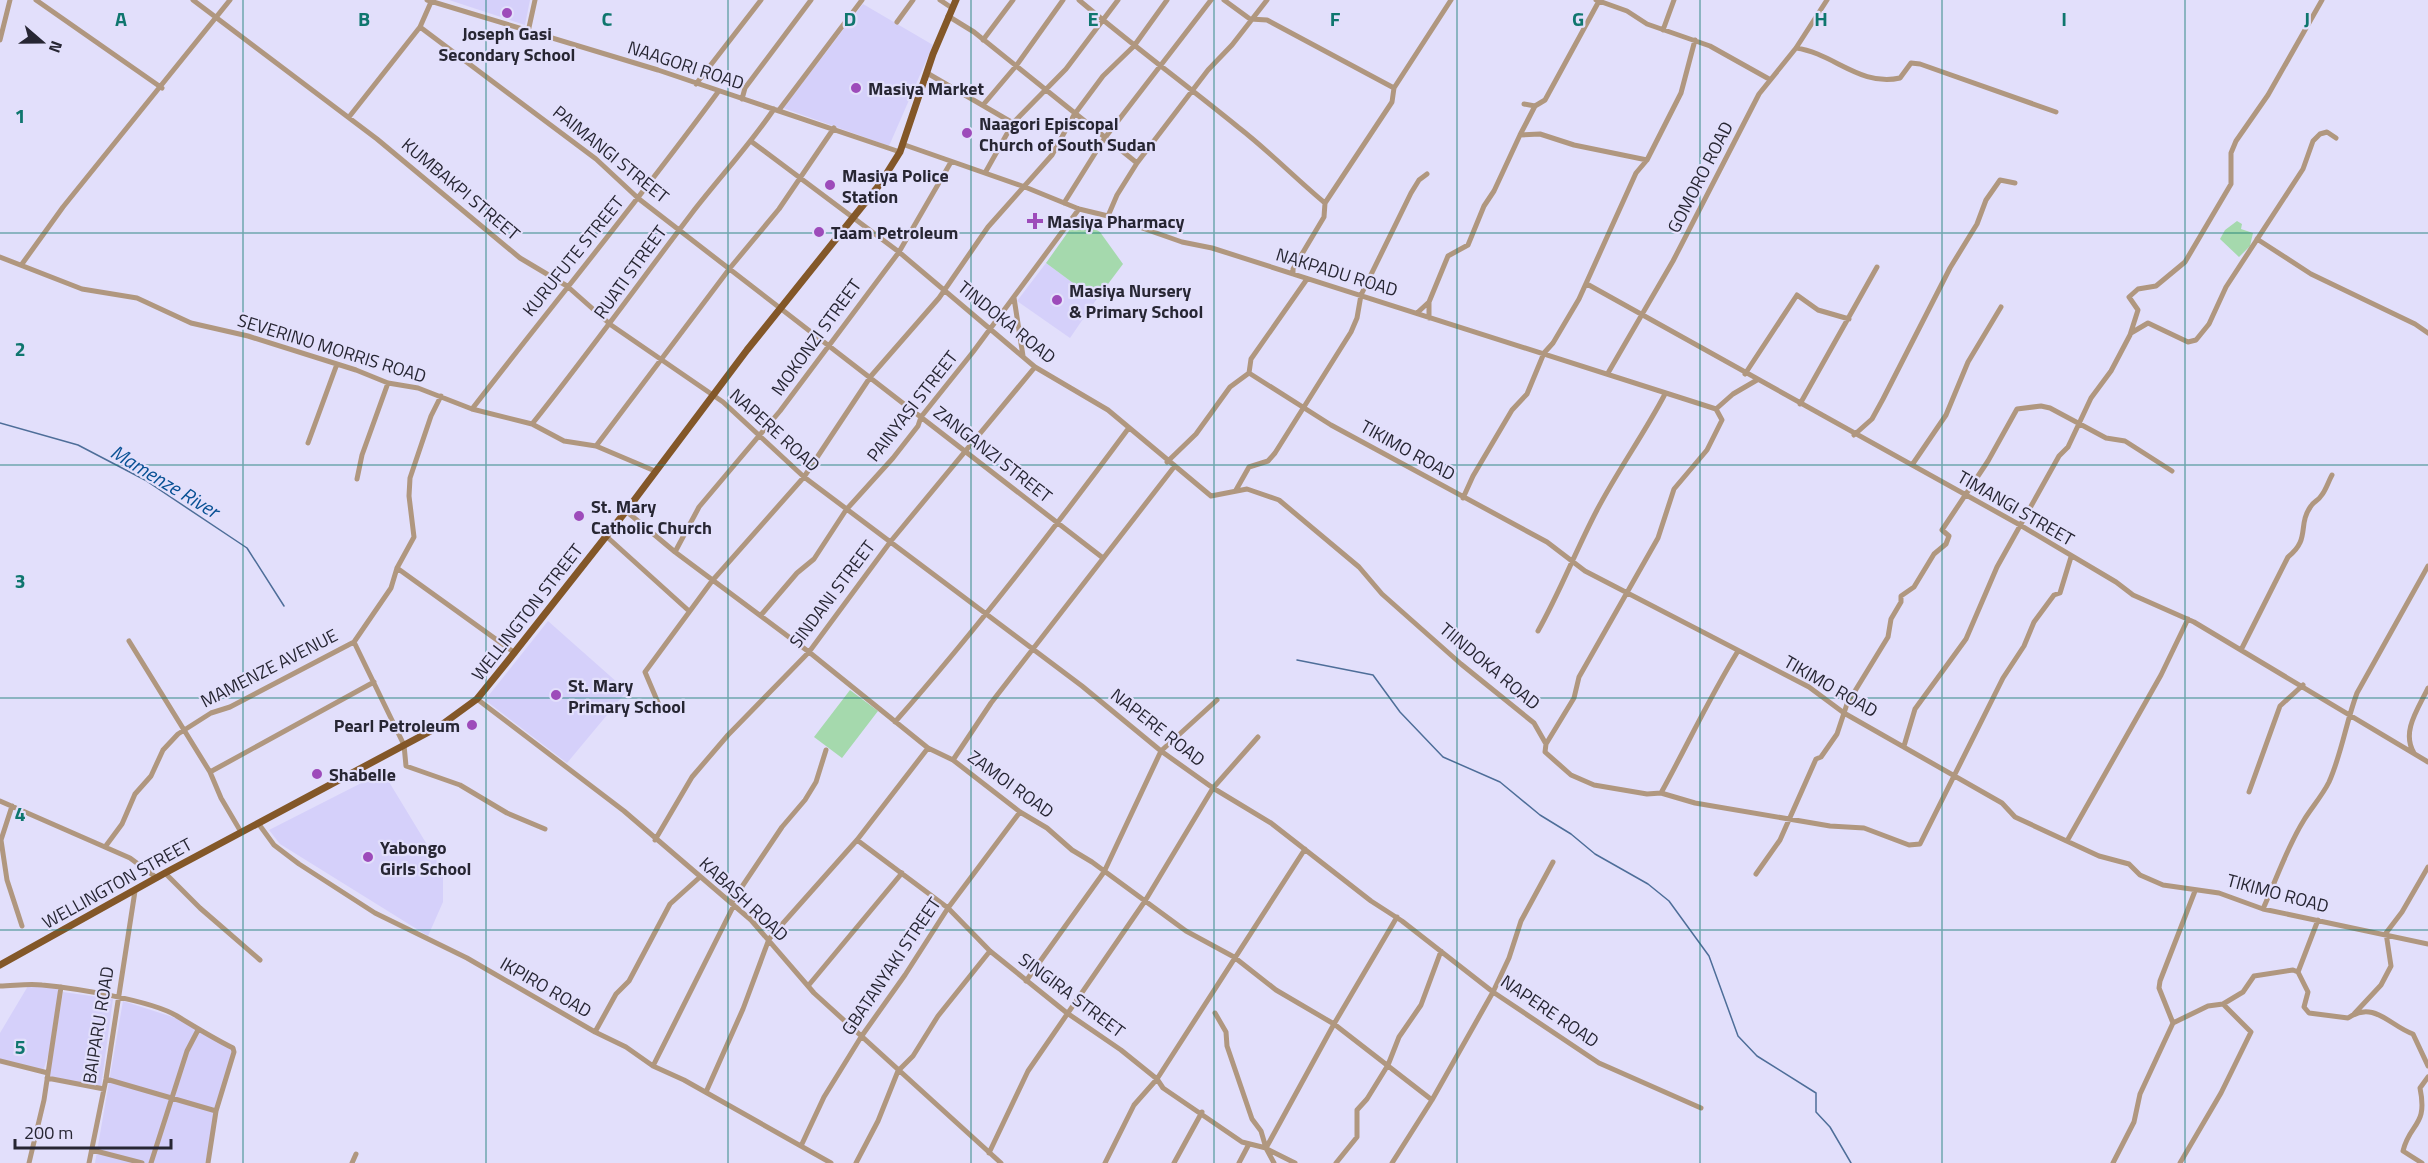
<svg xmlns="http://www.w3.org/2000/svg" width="2428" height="1163" font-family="'Titillium Web',sans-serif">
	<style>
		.built { fill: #d5d0fa }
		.green { fill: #a5d9ad }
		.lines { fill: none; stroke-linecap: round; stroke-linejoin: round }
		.stream { stroke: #4e6e99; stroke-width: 1.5 }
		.minor { stroke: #b0977f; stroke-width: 5 }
		.major { stroke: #835728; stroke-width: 7 }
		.grid { fill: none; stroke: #0f766e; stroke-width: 1.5; stroke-opacity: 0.55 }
		.poi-dot { fill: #9d4bba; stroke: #e2dffb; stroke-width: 2 }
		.labels { text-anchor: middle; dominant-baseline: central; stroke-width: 4.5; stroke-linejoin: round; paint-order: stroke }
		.poi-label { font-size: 18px; font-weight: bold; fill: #272633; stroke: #e2dffb; text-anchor: start }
		.street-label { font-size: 18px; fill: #272633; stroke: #e2dffb }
		.water-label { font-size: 20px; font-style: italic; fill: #075094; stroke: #e2dffb }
		.grid-label { font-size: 20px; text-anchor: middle; font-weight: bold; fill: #0f766e; stroke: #e2dffb; stroke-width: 4.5; stroke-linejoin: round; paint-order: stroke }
	</style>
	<rect width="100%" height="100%" fill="#e2dffb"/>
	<path class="built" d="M449,0H530L525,25Z
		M863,4L933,45L889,146L783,108Z
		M1046,263L1096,300L1070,338L1017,301Z
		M548,621L627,691L567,763L485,700Z
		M383,772L443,871V902L428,936L280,844L269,830Z
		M28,986L59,988L49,1053L43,1071L0,1060V1033Z
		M63,992L113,999L101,1087L49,1077Z
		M123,1001L179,1019L235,1047L205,1163H95Z"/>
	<path class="green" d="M1078,218L1100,232L1123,264L1096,300L1046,263Z
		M2237,221L2242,224L2241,229L2253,233L2250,246L2239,257L2220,239L2225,230Z
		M850,690L878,711L842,758L814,737Z"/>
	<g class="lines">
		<path class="stream" d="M0,423L78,445L145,480L247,548L284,606
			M1297,660L1373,675L1400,712L1443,757L1500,782L1540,815L1571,834L1595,854L1648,884L1669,901L1709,956L1738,1036L1757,1056L1816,1093V1112L1830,1127L1851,1163"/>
		<path class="minor" d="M36,0L162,88
			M193,0L377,139L520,258L567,286L611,325L723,402L804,477L1082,686L1161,751L1213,788L1271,823L1371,901L1402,921L1493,992L1599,1063L1701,1108
			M427,0L658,70L900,152
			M940,0L952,8
			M1079,0C1131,44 1185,84 1238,127C1269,151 1295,178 1325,203
			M1224,0L1250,19L1267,20L1394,88
			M1596,0L1627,11L1647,24L1710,46L1769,79
			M948,16L974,32L1137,163
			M897,22L913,0
			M420,27L596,159L639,199L1103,558
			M1663,30L1674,0
			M528,32L535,0
			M0,40L10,0
			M983,40L1013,0
			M1796,48C1833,53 1860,87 1900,78L1911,63L1920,64L2056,112
			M927,73L1013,123
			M696,84L761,0
			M742,99L745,88L811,0
			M1524,104L1535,106L1545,100L1599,1
			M983,105L1016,66L1063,0
			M779,110L862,0
			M349,117L420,27L431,2
			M752,142L899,252L1035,367L1108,410L1211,496L1247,489L1279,500L1359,567L1382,594L1461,664L1534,723L1546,744L1545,752L1571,775L1594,785L1647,794L1661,793L1695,803L1830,826L1864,828L1909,845L1920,844L2003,678L2024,646L2034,622L2054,595L2060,593L2071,557
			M902,144L1025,187L1079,209L1108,216L1182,242L1212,248L1716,409L1733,394L1757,380
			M1647,160L1681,93L1695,40
			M985,173L1013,123L1066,69L1118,0
			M1064,203L1104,139L1211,0
			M1108,216L1117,195L1137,163L1208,70L1232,45L1267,0
			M2257,239L2311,274L2415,324L2428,333
			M0,257L82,289L137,298L191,323L248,336L356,370L388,383L418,388L472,409L532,424L564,441L596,446L655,471
			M22,264L63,207L230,0
			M1293,274V269L1324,217L1325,203L1392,102L1394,88L1451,0
			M1587,284L2020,525L2116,582L2133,595L2194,622L2428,762
			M1014,298L1023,356
			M1417,313L1429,302
			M1429,318V302L1448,256L1468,245L1484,206L1494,191L1520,135
			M2131,333L2148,323L2188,342L2196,340L2209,324L2226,287L2303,169L2313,141L2320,134L2327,132L2336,138
			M1249,373L1331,425L1547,542L1585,571L1809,687L1844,713L2002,803L2015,817L2099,856L2129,864L2140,875L2163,885L2219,893L2263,909L2428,944
			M1608,373L1673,261L1759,94L1796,48L1827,0
			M1745,374L1797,295L1818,310L1849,319
			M1800,404L1877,267
			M472,409C554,303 639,200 718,92
			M532,424C587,355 639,283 692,213C719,178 749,146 774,109
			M1854,435L1872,419L1883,399L1950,268L1977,224L1986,200L2000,180L2015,183
			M308,443L337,364
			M596,446L730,268L779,209L834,128
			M1167,462L1196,434L1230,387L1249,373L1251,359L1307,279
			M1912,465L1946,415L1968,362L2001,307
			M357,479L362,455L388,383
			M1236,490L1249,467L1268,461L1275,453L1351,332L1357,318L1361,295L1411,193L1419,180L1427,174
			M1463,498L1473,476L1512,410L1527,394L1544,353L1553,343L1579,299L1636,173L1647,160L1574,145L1540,134L1520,135L1535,106
			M626,511L675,552L809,652L928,748L953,760L1020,812L1047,828L1072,850L1092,862L1186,931L1234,957L1276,990L1334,1024L1432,1100L1493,992L1509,958L1521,921L1553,862
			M606,536L689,611
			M675,552L699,507L780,411L899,252L951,162
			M397,568L515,653
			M761,615L797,573L814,559L846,510L893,458L918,426L921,417L973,352L1079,209
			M1538,631C1560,592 1576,550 1597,510C1618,470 1644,434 1665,394
			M129,641L210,772L221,798L241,832
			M354,642L404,745L406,766L460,785L507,813L545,829
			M2241,650L2288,557C2311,539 2297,525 2311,506C2313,502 2319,500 2321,496C2326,490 2328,482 2332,475
			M477,699L624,811L751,920L814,993L1001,1163
			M662,712L645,672L712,581L804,477L871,376L939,298L988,227L1052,155L1074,115L1103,76L1134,46L1167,0
			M895,722C978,628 1054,529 1128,429
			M1546,744L1574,698L1579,677L1658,538L1674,489L1707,450L1722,420L1716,409
			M1904,746L1915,709L1966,639L1997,567L2059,456L2068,447L2091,398L2111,371L2130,335L2138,310L2129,297L2138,289L2156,286L2185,262L2231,184V153L2236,141L2268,95L2322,0
			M2414,753C2401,732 2418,709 2428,688
			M953,760L991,703L1174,467
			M210,772L374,682
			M2249,792L2280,706L2303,685
			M1661,793C1687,746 1709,698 1738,651
			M0,801L130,858L157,878
			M12,806L1,840L7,880L22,926
			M258,823L274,845L299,864L375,913L467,958L595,1032L626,1047L653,1066L684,1080L831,1163
			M655,840L692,777L728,735L809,652L891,541L1035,367
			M857,840L948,908L990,951L1067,1013L1121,1050L1157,1079L1163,1088L1242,1142L1266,1148L1274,1163
			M2067,841L2161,675L2188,619
			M105,847L122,824L135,794L151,776L163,750L178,734L211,713L230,707L354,642L391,588L397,568L414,537L409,496L410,478L431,416L441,396
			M165,873L200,908L260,960
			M1756,874L1780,840L1816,759L1821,757L1837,734L1847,704L1888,637L1891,619L1901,602V596L1914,587L1934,554L1946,544L1949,536L1942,530L1988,461L2017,409L2041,406L2050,408L2106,438L2125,441L2172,471
			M731,903L782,827L805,800L816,782L826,750
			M2263,909C2276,880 2287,847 2304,820C2312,807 2322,796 2329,782C2342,753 2346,722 2357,693L2428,566
			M2298,972L2318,920
			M1026,981L1104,872L1161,751L1217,700
			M0,986C13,986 28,983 42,985C73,988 151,1000 177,1016C195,1027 213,1038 233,1048L234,1052L216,1111L208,1163
			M808,986L902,873
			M1215,1013L1226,1032L1227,1046L1252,1119L1261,1131L1266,1148
			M2354,1014L2381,985L2391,966L2386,933L2402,912L2428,867
			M2173,1023L2159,988L2160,981L2195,891
			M595,1032L616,994L629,981L670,904L700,877
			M0,1061L48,1073
			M653,1066L734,905
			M47,1078L104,1089
			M106,1079L216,1111
			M706,1092L743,1009L769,939L857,840L928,748
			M801,1146L824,1097L861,1037L905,975L948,908L1020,812
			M1266,1148L1334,1024L1397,917
			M1267,1149L1295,1163
			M92,1150L142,1163
			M989,1153L1028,1071L1145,901L1213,788L1258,737
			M29,1163L44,1100L61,987
			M89,1163L106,1079L135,891
			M151,1163L187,1051L198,1030
			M352,1163L356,1154
			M856,1163L878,1121L898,1071L913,1056L938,1016L990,951
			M1105,1163L1134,1105L1157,1079L1305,849
			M1174,1163L1202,1112
			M1239,1163L1249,1144
			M1336,1163L1357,1137V1110L1367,1099L1388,1065L1399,1037L1421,1005L1441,951
			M1392,1163L1432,1100
			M2113,1163L2134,1122L2140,1094L2173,1023L2208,1006L2223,1004L2243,992L2254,976L2293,970L2298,972L2308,992L2304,1007L2309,1013L2348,1018C2374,1000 2390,1026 2413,1034L2428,1066
			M2180,1163L2221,1093L2251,1032L2223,1004
			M2422,1163L2403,1151C2410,1122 2428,1127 2420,1088L2428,1077"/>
		<path class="major" d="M0,965L165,873L440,726L477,699L507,662L626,511L747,350L880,184L900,152L933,54L956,0"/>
	</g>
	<path class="grid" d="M243,0V1163M486,0V1163M728,0V1163M971,0V1163M1214,0V1163M1457,0V1163M1700,0V1163M1942,0V1163M2185,0V1163M0,233H2428M0,465H2428M0,698H2428M0,930H2428"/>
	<g class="poi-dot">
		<circle cx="507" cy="13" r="6"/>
		<circle cx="856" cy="88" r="6"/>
		<circle cx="967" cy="133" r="6"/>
		<circle cx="830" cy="185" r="6"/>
		<path d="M1032 212h6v6h6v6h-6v6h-6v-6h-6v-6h6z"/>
		<circle cx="819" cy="232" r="6"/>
		<circle cx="1057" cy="300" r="6"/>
		<circle cx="579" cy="516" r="6"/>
		<circle cx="556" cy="695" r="6"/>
		<circle cx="472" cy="725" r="6"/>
		<circle cx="317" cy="774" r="6"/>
		<circle cx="368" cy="857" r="6"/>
	</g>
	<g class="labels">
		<g class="poi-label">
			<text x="507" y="33" text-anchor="middle">Joseph Gasi<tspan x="507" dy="21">Secondary School</tspan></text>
			<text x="868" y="88">Masiya Market</text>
			<text x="979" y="123">Naagori Episcopal<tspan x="979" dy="21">Church of South Sudan</tspan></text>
			<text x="842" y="175">Masiya Police<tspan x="842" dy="21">Station</tspan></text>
			<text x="1047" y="221">Masiya Pharmacy</text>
			<text x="831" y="232">Taam Petroleum</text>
			<text x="1069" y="290">Masiya Nursery<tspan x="1069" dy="21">&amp; Primary School</tspan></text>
			<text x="591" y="506">St. Mary<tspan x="591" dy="21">Catholic Church</tspan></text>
			<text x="568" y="685">St. Mary<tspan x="568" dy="21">Primary School</tspan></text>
			<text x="460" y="725" text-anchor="end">Pearl Petroleum</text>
			<text x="329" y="774">Shabelle</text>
			<text x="380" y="847">Yabongo<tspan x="380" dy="21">Girls School</tspan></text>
		</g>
		<g class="street-label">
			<text transform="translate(686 65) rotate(18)">NAAGORI ROAD</text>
			<text transform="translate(611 154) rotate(39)">PAIMANGI STREET</text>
			<text transform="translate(1700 177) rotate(-63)">GOMORO ROAD</text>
			<text transform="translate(461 189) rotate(40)">KUMBAKPI STREET</text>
			<text transform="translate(573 256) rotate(-51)">KURUFUTE STREET</text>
			<text transform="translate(630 272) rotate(-54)">RUATI STREET</text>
			<text transform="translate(1337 272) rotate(17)">NAKPADU ROAD</text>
			<text transform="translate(1007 322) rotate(39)">TINDOKA ROAD</text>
			<text transform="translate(816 337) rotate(-54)">MOKONZI STREET</text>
			<text transform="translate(332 348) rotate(17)">SEVERINO MORRIS ROAD</text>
			<text transform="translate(912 406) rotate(-52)">PAINYASI STREET</text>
			<text transform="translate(775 430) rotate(42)">NAPERE ROAD</text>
			<text transform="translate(1408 450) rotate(29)">TIKIMO ROAD</text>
			<text transform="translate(993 454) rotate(38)">ZANGANZI STREET</text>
			<text transform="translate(2016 508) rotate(30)">TIMANGI STREET</text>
			<text transform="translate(832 594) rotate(-53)">SINDANI STREET</text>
			<text transform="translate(527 612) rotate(-52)">WELLINGTON STREET</text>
			<text transform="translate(1490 666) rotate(40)">TIINDOKA ROAD</text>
			<text transform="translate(269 668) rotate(-27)">MAMENZE AVENUE</text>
			<text transform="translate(1831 686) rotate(30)">TIKIMO ROAD</text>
			<text transform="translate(1158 727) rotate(38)">NAPERE ROAD</text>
			<text transform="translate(1011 784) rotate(36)">ZAMOI ROAD</text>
			<text transform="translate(117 883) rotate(-29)">WELLINGTON STREET</text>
			<text transform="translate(2278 893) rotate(15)">TIKIMO ROAD</text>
			<text transform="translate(744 899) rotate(43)">KABASH ROAD</text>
			<text transform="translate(891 966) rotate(-56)">GBATANYAKI STREET</text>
			<text transform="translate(546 987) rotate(30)">IKPIRO ROAD</text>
			<text transform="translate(1072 995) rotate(37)">SINGIRA STREET</text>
			<text transform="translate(1550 1011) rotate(34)">NAPERE ROAD</text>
			<text transform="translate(98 1025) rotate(-81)">BAIPARU ROAD</text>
		</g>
		<g class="water-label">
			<text transform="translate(165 481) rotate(31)">Mamenze River</text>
		</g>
	</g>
	<g class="grid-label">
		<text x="121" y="26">A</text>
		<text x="364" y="26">B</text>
		<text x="607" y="26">C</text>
		<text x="850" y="26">D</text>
		<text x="1093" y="26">E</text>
		<text x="1335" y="26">F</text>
		<text x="1578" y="26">G</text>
		<text x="1821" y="26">H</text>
		<text x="2064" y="26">I</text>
		<text x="2307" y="26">J</text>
		<text x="20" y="123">1</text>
		<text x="20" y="356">2</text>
		<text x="20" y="588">3</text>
		<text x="20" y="821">4</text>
		<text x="20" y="1054">5</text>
	</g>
	<g transform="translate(42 42) rotate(110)" stroke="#e2dffb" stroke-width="4.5" paint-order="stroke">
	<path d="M0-4.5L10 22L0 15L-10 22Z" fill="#272633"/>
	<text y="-9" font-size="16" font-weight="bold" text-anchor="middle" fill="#272633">N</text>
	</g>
	<path d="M15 1139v9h156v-9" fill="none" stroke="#272633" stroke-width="3"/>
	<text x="24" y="1139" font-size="18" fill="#272633" stroke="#e2dffb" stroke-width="4.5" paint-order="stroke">200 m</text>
</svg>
